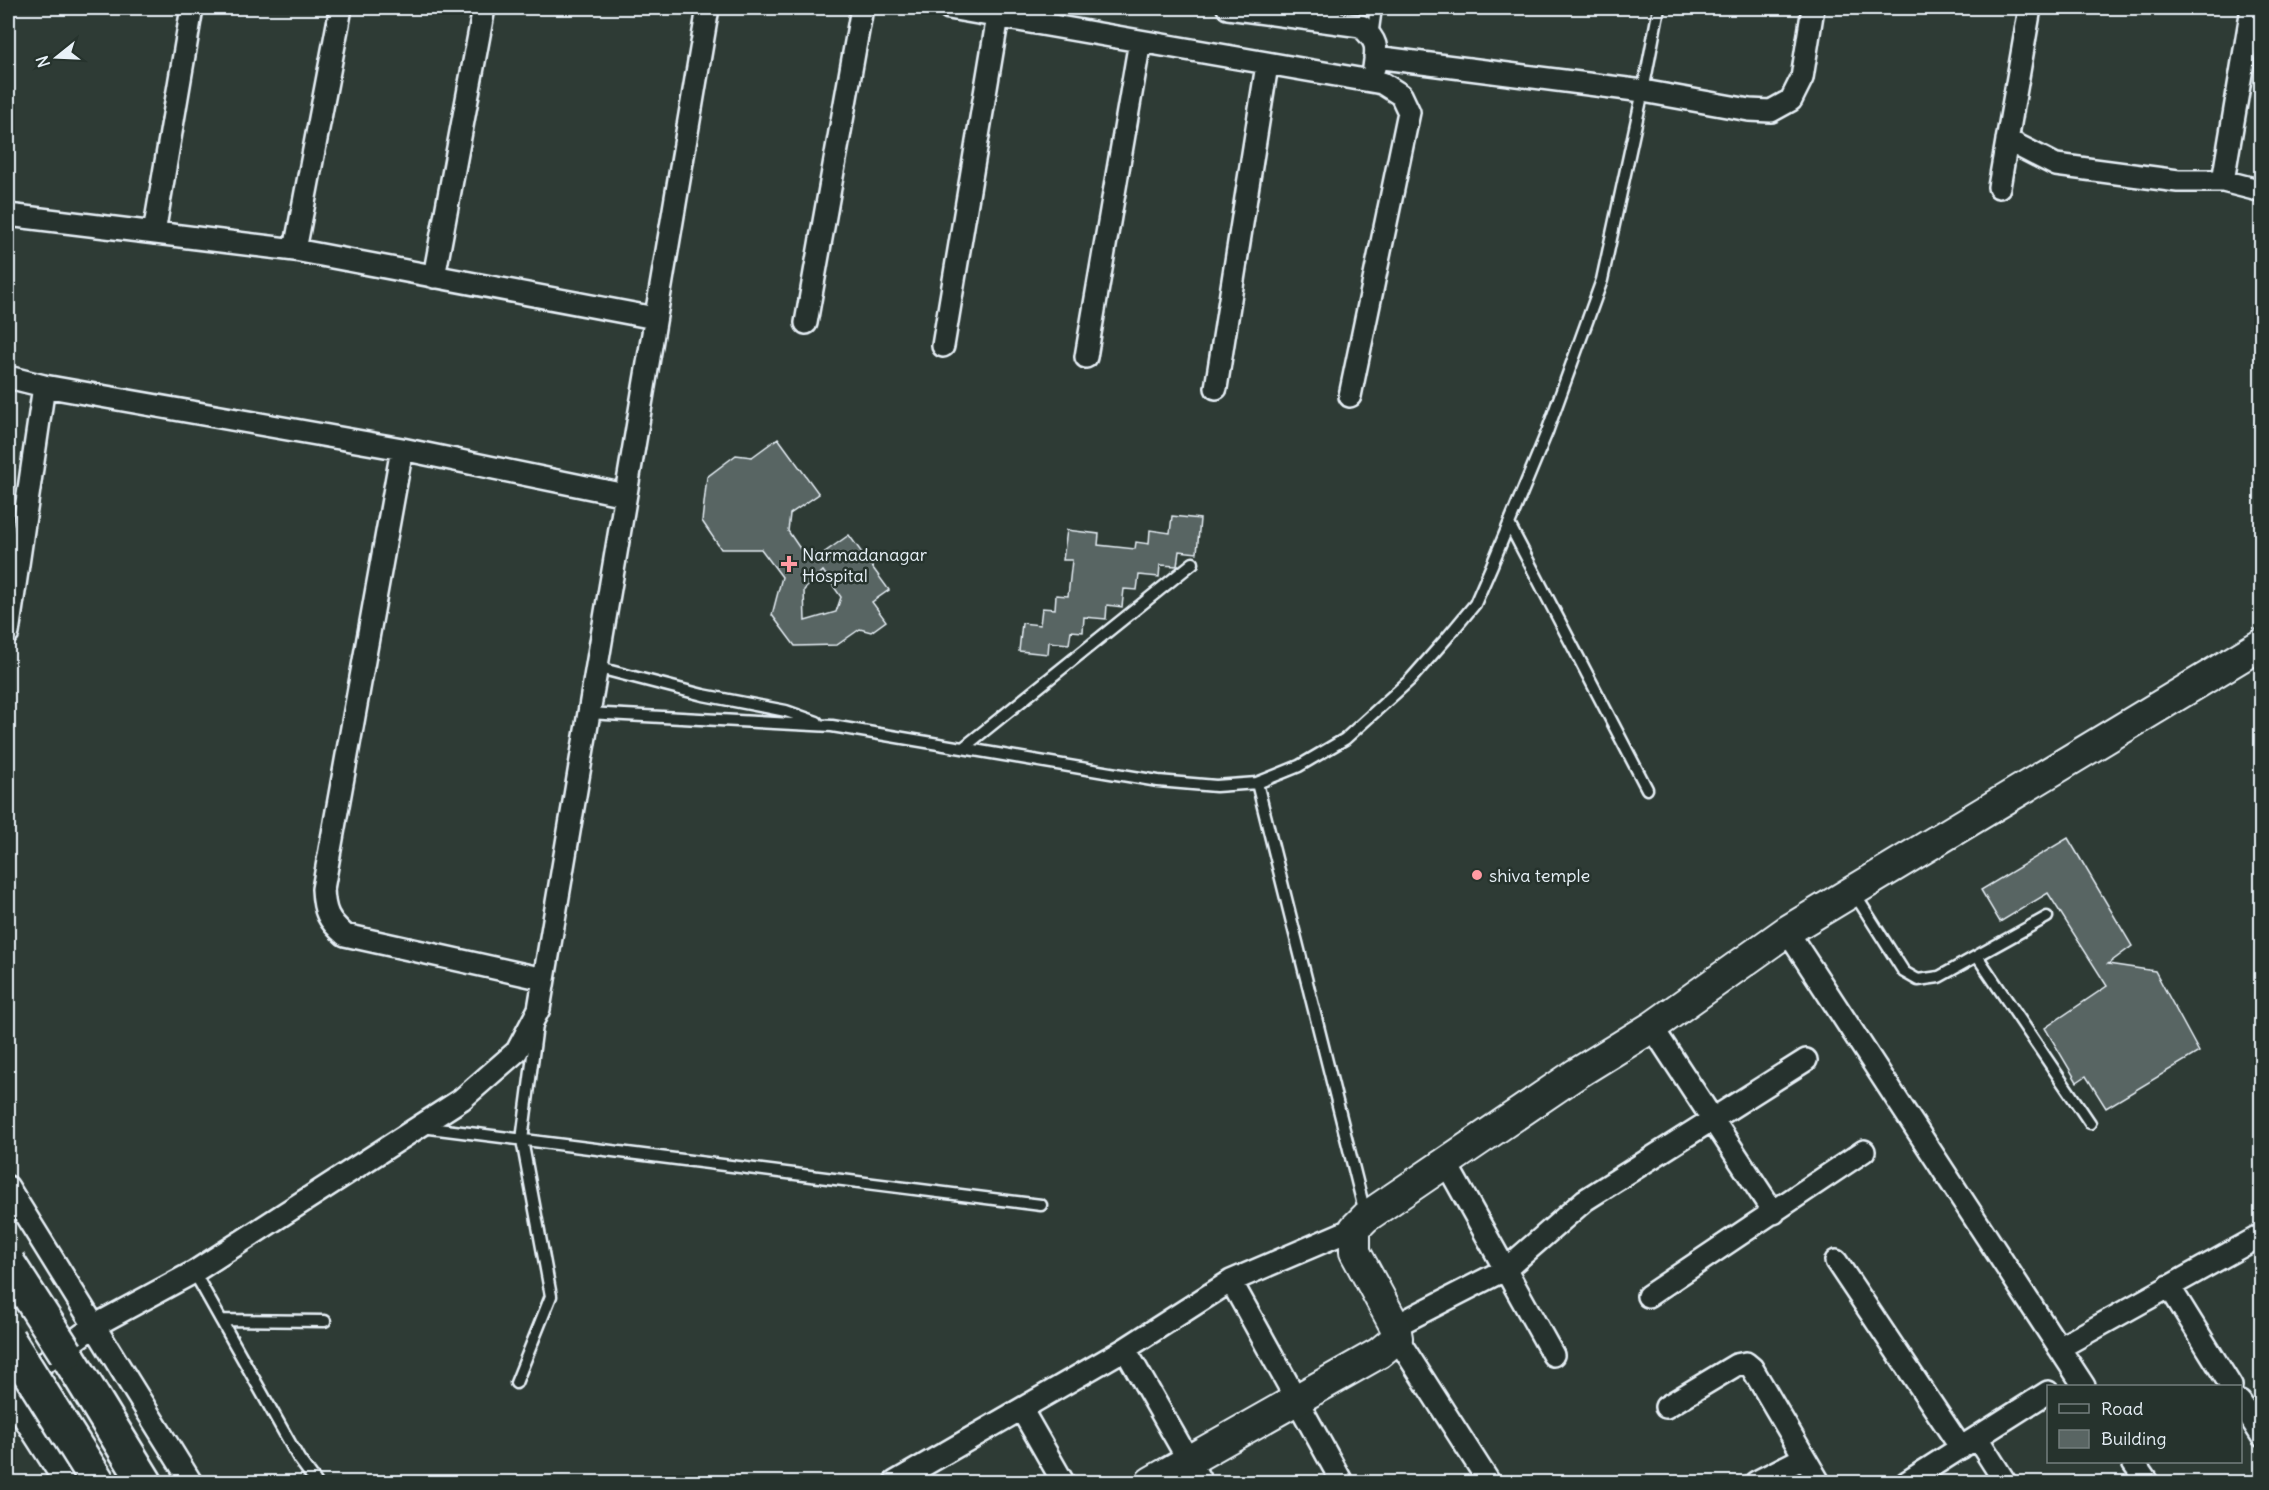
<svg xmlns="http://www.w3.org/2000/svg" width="2269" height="1490" font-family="Delius,sans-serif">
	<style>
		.building { fill: #596563; stroke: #e8f1f8; stroke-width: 1.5; fill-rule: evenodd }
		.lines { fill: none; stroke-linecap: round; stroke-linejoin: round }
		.service-casing { stroke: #e8f1f8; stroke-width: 15 }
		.minor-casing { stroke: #e8f1f8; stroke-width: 26 }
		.secondary-casing { stroke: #e8f1f8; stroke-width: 34 }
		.primary-casing { stroke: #e8f1f8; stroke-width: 38 }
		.service { stroke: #26332d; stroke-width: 10 }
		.minor { stroke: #26332d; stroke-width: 21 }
		.secondary { stroke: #26332d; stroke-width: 30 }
		.primary { stroke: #26332d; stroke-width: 33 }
		.primary-bridge-casing { stroke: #e8f1f8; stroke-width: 38; stroke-linecap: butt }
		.primary-bridge { stroke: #26332d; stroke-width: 33 }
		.poi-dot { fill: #ff9aa2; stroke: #26332d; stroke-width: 2 }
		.labels { text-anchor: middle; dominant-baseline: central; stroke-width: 5; stroke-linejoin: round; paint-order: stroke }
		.poi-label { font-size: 18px; fill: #e8f1f8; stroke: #26332d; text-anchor: start }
	</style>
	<rect width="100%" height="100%" fill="#2e3b35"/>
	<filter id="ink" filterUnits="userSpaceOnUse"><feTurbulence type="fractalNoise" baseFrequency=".0167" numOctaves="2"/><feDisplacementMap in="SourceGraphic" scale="12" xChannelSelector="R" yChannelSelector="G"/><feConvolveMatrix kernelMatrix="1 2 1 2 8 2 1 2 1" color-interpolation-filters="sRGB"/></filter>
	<g filter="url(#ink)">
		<path class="building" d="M778,438L819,494L790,514L788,531L803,553L822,554L849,535L889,590L872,602L886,621L871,632L860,629L837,645L795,646L772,615L782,577L761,549H721L702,521L707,477L736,455L752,457ZM823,571L841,597L836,612L805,621L804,590Z
			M1172,516L1200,519L1197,553L1179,551L1177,566L1160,565L1159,577L1139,575L1137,590L1124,589L1122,607L1107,605L1106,619L1084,617L1083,632L1071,631L1069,644L1049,642L1048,654L1019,651L1022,623L1040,625L1042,608L1055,609L1056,595L1068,596L1072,560H1063L1067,530L1099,534L1098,545L1135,549L1136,542L1149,544L1150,530L1170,533Z
			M2068,838L2132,946L2108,964L2155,971L2199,1052L2106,1108L2086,1076L2077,1082L2045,1028L2107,986L2048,893L2000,922L1981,890Z"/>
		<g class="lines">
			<g class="service-casing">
				<path id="service" d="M1372,37L1376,8
					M1509,524L1647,789
					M595,667L703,695L786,711L817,722
					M587,713L832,726L1158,781L1216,786L1257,783L1299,766L1345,739L1410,680L1446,639L1475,604L1492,565L1547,432L1602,280L1643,91L1659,8
					M963,748L1193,563
					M1257,783L1365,1213
					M1854,893L1904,972L1918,980L1939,977L2047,917
					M1977,956L2090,1123
					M422,1127L1041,1205
					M194,1272L299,1459L316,1482
					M221,1320L325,1321
					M516,1383L551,1296L522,1140L537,1025"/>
			</g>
			<g class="minor-casing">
				<path id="minor" d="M949,8L1382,83L1401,95L1409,112L1350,396
					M1228,8L1361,26C1378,42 1377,46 1374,68
					M1375,57L1643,91L1749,110L1771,111L1791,100L1802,78L1813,8
					M2007,140L2056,165L2178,181H2223L2262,191
					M2223,181L2252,8
					M1999,187L2030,8
					M8,215L295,250L655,318
					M154,233L192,8
					M295,250L341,8
					M434,277L484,8
					M806,323L862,8
					M943,346L998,16
					M1086,357L1140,41
					M8,377L44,386L402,449L625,495
					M1216,388L1267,65
					M402,449L323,889C324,912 328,920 345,935L544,979
					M8,633L44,386
					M1787,931L2084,1386
					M1652,1027L1774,1213
					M1446,1163L1553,1355
					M8,1187L191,1482
					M1836,1261L1961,1448
					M1231,1281L1342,1482
					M2169,1286L2231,1386
					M1648,1296L1864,1151
					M1395,1326L1506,1269L1585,1200L1806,1060
					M1397,1338L1489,1482
					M2059,1348L2262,1235
					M1125,1349L1201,1482
					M8,1389L94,1326L194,1272L462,1099L517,1051L539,1009L708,8
					M8,1393L65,1482
					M2240,1402L2262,1436
					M1666,1407L1736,1365L1746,1363L1752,1368L1819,1482
					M1027,1419L1063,1482
					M1977,1438L2005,1482
					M2133,1462L2147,1482
					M895,1482L1125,1349L1231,1281L1355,1228
					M1756,1482L1803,1458
					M1907,1482L2048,1392"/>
			</g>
			<g class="secondary-casing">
				<path id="secondary" d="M1151,1482L1379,1353L1397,1338L1395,1326L1355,1252V1228L1366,1217L1576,1074L1652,1027L1787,931L2262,644"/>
			</g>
			<g class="primary-casing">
				<path id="primary" d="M66,1353L145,1482"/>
			</g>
			<use href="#service" class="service"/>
			<use href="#minor" class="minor"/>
			<use href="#secondary" class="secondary"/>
			<use href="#primary" class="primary"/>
			<g class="primary-bridge-casing">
				<path id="primary-bridge" d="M8,1263L66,1353
					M8,1339L98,1482"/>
			</g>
			<use href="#primary-bridge" class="primary-bridge"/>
		</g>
	</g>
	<g class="poi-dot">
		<path d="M786 555h6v6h6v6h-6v6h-6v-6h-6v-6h6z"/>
		<circle cx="1477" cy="875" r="6"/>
	</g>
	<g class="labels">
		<g class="poi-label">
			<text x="802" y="554">Narmadanagar<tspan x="802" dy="21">Hospital</tspan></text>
			<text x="1489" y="875">shiva temple</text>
		</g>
	</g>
	<rect width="2269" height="1490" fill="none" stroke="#26332d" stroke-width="30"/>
	<rect x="15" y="15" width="2239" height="1460" fill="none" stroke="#e8f1f8" stroke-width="2" filter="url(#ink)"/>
	<rect x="2047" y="1385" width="195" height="78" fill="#26332d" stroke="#747f7e" stroke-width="1.5"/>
	<rect x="2059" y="1404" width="30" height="9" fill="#26332d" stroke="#747f7e" stroke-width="1.5"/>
	<text x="2101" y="1415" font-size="18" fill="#e8f1f8">Road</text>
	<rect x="2059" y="1430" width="30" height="18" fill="#596563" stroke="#747f7e" stroke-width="1.5"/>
	<text x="2101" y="1445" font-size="18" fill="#e8f1f8">Building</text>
	<g transform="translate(57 57) rotate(252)" stroke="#26332d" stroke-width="4.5" paint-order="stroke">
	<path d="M0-4.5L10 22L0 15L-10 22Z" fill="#e8f1f8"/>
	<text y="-9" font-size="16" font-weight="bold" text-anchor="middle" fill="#e8f1f8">N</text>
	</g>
</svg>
